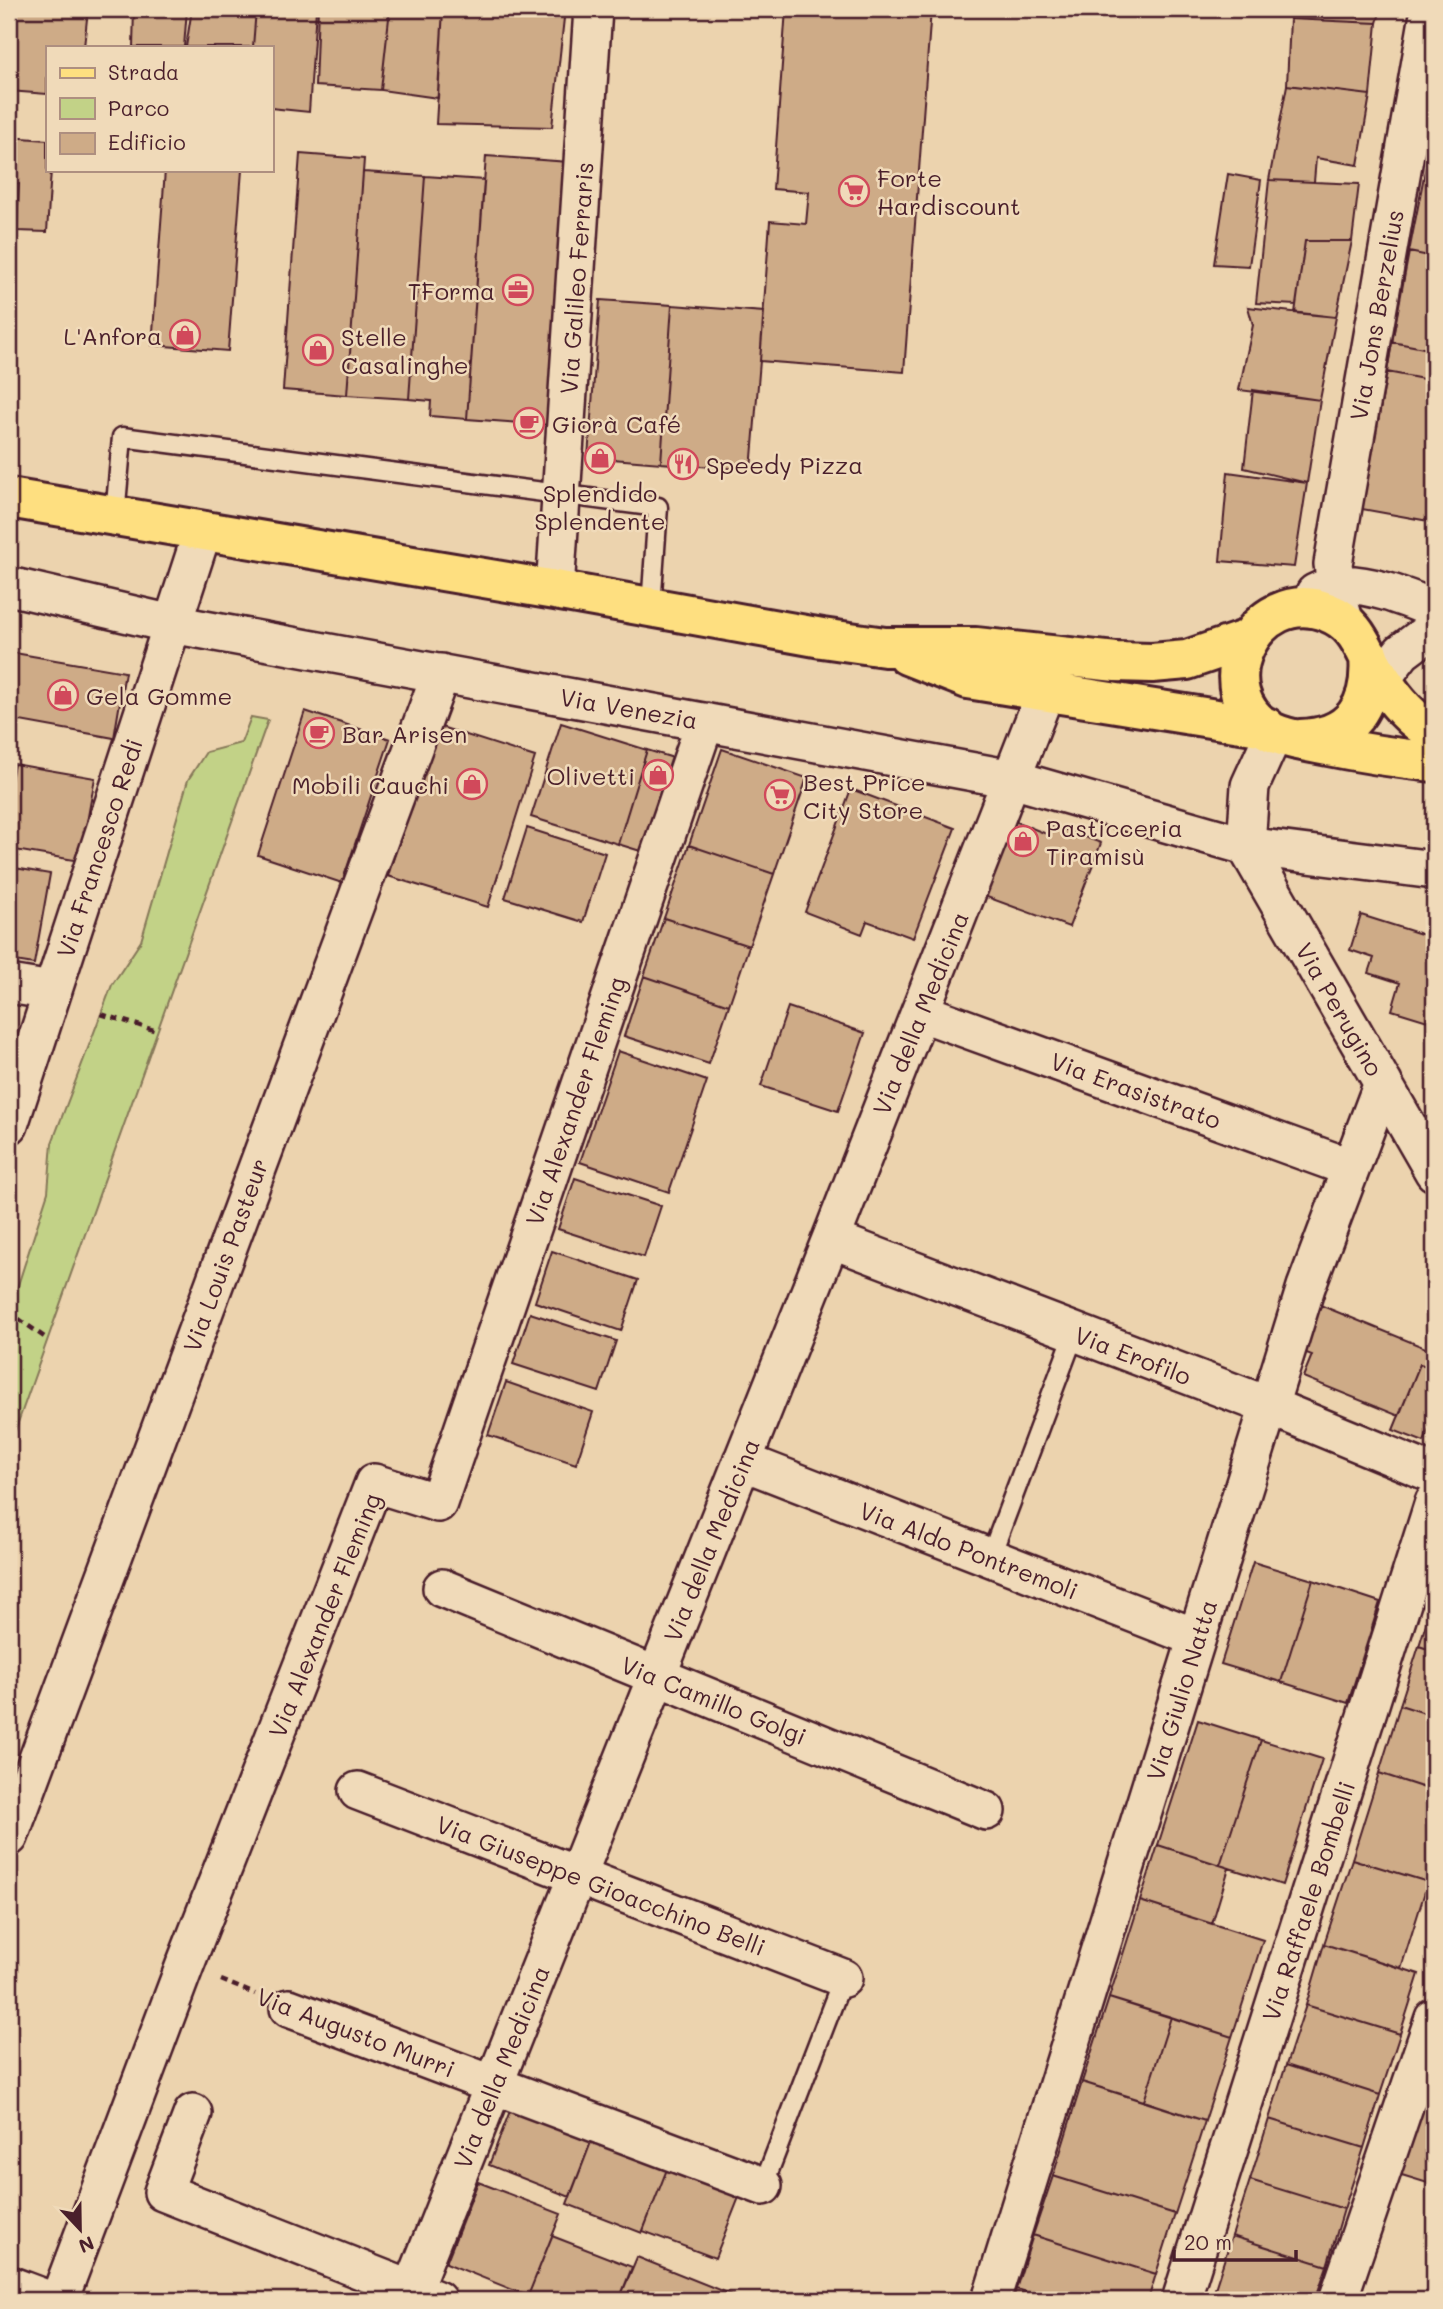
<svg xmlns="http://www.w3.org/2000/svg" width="1443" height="2309" font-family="Mali,sans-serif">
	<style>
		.green { fill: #c2d287; stroke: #867859; stroke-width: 2 }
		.building { fill: #ceab87; stroke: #4a1f2b; stroke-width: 2 }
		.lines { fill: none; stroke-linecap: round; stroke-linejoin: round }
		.service-casing { stroke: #4a1f2b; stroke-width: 23 }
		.minor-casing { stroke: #4a1f2b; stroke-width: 42 }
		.primary-casing { stroke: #4a1f2b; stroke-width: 44 }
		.path { stroke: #4a1f2b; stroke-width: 4.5; stroke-dasharray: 7 5; stroke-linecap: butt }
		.service { stroke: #f0dab9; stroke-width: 18 }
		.minor { stroke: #f0dab9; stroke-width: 37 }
		.primary { stroke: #fedf80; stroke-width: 38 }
		.labels { text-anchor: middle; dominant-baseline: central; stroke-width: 5; stroke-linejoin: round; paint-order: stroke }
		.poi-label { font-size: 24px; fill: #4a1f2b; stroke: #f0dab9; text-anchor: start }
		.street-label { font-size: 24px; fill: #4a1f2b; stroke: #f0dab9 }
	</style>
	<rect width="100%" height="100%" fill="#ecd3ae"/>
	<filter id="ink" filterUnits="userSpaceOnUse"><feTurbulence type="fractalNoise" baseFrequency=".0143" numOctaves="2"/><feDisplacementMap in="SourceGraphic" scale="14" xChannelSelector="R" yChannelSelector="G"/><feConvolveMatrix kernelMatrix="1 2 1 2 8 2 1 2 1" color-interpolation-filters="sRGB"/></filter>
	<g filter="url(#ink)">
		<path class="green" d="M251,717L268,720L9,1448V1313L48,1192L52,1143L112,985L141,941L188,780L206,752L241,743Z"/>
		<path class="building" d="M9,9H88L84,47H47V94L9,91Z
			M134,9H187L184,47H133Z
			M192,9H256L253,47H186Z
			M256,9H316L309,112L271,108V47H253Z
			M318,9H390L381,90L315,86Z
			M390,9H443L438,98L381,90Z
			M443,9H565L552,127L436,124Z
			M786,9H931L904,372L760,361L770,221L806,224L809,192L773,189Z
			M1291,9H1381L1377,23L1290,19Z
			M1290,19L1377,23L1370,95L1287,85Z
			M1287,85L1370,95L1358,165L1316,158L1314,182L1269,180Z
			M1434,124V167L1426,166Z
			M9,137L47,140V170H51L47,232L17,231L19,184L9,183Z
			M300,154L364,159L347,395L283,390Z
			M486,156L569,162L550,425L467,419Z
			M1426,166L1434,167V257L1409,252Z
			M165,170H242L228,351L152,345Z
			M363,172L425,176L409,399L347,395Z
			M1228,174L1261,180L1249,266L1214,264Z
			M425,176L484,180L467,419L430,416L431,401L409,399Z
			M1269,180L1359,184L1352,241H1305L1296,305L1256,303Z
			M1305,241H1352L1336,317L1295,313Z
			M1409,252L1434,257V350L1392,342Z
			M600,300L672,305L661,463L588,457Z
			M672,305L764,312L751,470L661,463Z
			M1248,307L1336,317L1320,400L1239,390L1253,325Z
			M1392,342L1434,350V381L1387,372Z
			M1387,372L1434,381V522L1362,509Z
			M1253,390L1320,400L1307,483L1244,468Z
			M1228,472L1307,483L1294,567L1220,561Z
			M9,652L125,672L114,738L9,719Z
			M305,711L390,739L342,883L258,855Z
			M561,723L647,750L618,844L531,817Z
			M435,725L535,757L488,907L388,876Z
			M722,749L807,778L774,874L689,845Z
			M647,750L680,760L650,854L618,844Z
			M14,764L95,778L80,861L9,849V793Z
			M851,789L955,828L913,938L867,921L862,934L805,912Z
			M1012,820L1049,835L1053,825L1101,843L1069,927L984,896Z
			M527,828L605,853L583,922L505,898Z
			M689,845L774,874L749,946L664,918Z
			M9,867L50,874L34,964L9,960Z
			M1361,915L1434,938V1023L1392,1010L1400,983L1369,973L1374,958L1350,950Z
			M664,918L749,946L729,1005L644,976Z
			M644,976L729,1005L709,1064L624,1036Z
			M788,1007L865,1033L838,1111L761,1086Z
			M618,1051L707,1081L669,1192L580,1162Z
			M575,1178L661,1206L644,1257L558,1229Z
			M552,1251L638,1280L621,1331L535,1302Z
			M1320,1305L1433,1351L1427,1366L1420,1364L1399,1416L1303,1377L1312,1355L1301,1351Z
			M530,1313L616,1341L599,1392L513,1364Z
			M1431,1356L1434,1357V1417L1424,1442L1393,1430L1420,1364L1427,1366Z
			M506,1382L593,1412L576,1464L488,1435Z
			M1253,1562L1313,1580L1281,1682L1221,1664Z
			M1313,1580L1380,1602L1348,1703L1281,1682Z
			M1434,1598V1651L1419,1646Z
			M1419,1646L1434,1651V1716L1400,1705Z
			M1400,1705L1434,1716V1791L1379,1773Z
			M1198,1720L1261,1740L1220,1865L1158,1845Z
			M1261,1740L1322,1759L1282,1885L1220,1865Z
			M1379,1773L1434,1791V1863L1428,1882L1352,1859Z
			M1158,1845L1229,1868L1212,1924L1140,1901Z
			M1352,1859L1428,1882L1401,1968L1324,1944Z
			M1140,1901L1263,1940L1232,2037L1109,1998Z
			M1324,1944L1419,1974L1400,2034L1306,2005Z
			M1109,1998L1171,2017L1144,2101L1082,2082Z
			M1306,2005L1400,2034L1380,2095L1286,2065Z
			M1171,2017L1232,2037L1205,2121L1144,2101Z
			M1286,2065L1380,2095L1364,2148L1269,2119Z
			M1082,2082L1205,2121L1175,2214L1053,2176Z
			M515,2098L596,2129L570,2197L489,2165Z
			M1413,2105L1434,2112V2185L1392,2172Z
			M1269,2119L1364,2148L1344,2209L1250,2180Z
			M596,2129L671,2159L642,2233L567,2204Z
			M671,2159L743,2187L715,2258L643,2231Z
			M1053,2176L1175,2214L1156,2274L1033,2235Z
			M1250,2180L1344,2209L1327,2266L1232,2236Z
			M478,2182L561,2214L528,2296L446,2263Z
			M1033,2235L1156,2274L1148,2300H1051L1016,2289Z
			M552,2236L632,2267L619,2300H540L528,2296Z
			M1232,2236L1327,2266L1315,2300H1220L1212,2298Z
			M637,2257L737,2297L736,2300H619Z
			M1016,2289L1051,2300H1013Z"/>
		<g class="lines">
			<g class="service-casing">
				<path id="service" d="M115,516L122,437L658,507L651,607
					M990,1558L1075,1332
					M763,2186L843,1978"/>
			</g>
			<g class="minor-casing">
				<path id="minor" d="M9,586L172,624L1012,779L1246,846L1434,870
					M555,590L593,9
					M1315,593C1321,590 1329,586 1336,585C1365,581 1407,598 1434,609
					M1344,620L1338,599L1333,564L1430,9
					M1366,699L1402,652L1434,628
					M1246,846L1434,1172
					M1246,846L1250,786L1274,733
					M9,984L52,991
					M920,1012L1351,1168
					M9,1125L203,530
					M831,1239L1269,1406L1434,1474
					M742,1461L1197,1638
					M442,1588L986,1811
					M358,1791L843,1978
					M9,1837L441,673
					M289,2008L763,2186
					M193,2113L163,2192L437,2300
					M9,2285L49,2300
					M59,2300L185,1965L374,1483L438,1503L705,722
					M408,2300L831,1239L1045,693
					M991,2300L1306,1287L1383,1083
					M1181,2300L1434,1502
					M1338,2300L1434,2018"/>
			</g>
			<g class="primary-casing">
				<path id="primary" d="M9,498L555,590L822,638L885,647H976L1116,662L1152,663L1187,660L1248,639
					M907,655L968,679L1266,727
					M1434,732C1413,722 1394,699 1382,680C1363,653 1361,625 1327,612C1255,583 1200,693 1272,732C1286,739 1303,741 1318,744C1357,752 1395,758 1434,762
					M1300,739C1352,738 1373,705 1369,656"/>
			</g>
			<path class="path" d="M101,1014L157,1031
				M9,1312L47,1339
				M221,1980L255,1994"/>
			<use href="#service" class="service"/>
			<use href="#minor" class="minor"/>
			<use href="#primary" class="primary"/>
		</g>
	</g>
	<defs>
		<g id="supermarket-ring" transform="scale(1.575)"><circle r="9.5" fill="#f0dab9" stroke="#d1495b" stroke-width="1.5"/><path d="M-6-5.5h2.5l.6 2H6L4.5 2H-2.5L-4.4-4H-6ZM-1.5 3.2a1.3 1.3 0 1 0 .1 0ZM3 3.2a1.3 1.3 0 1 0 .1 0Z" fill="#d1495b"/></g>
		<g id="office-ring" transform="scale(1.575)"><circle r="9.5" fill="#f0dab9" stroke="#d1495b" stroke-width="1.5"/><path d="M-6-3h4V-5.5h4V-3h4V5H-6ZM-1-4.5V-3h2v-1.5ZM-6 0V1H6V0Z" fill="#d1495b"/></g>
		<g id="shop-ring" transform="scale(1.575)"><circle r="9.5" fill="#f0dab9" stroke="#d1495b" stroke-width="1.5"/><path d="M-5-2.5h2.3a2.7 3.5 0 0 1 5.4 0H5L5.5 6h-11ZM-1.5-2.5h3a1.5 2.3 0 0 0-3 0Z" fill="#d1495b"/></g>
		<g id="cafe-ring" transform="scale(1.575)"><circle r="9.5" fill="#f0dab9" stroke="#d1495b" stroke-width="1.5"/><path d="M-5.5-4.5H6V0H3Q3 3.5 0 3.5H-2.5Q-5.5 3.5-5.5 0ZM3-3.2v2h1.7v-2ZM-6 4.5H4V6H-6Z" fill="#d1495b"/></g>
		<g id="restaurant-ring" transform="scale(1.575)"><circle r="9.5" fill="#f0dab9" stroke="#d1495b" stroke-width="1.5"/><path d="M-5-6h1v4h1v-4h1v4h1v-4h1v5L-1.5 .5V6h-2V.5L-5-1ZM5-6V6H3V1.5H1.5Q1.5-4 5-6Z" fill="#d1495b"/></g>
	</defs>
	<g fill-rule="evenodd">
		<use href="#supermarket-ring" x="854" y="191"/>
		<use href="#office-ring" x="518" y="290"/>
		<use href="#shop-ring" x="185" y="335"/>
		<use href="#shop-ring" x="318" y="350"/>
		<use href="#cafe-ring" x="529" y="423"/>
		<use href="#shop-ring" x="600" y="458"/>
		<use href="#restaurant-ring" x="683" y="464"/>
		<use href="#shop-ring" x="63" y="695"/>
		<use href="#cafe-ring" x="319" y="733"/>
		<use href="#shop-ring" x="658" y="775"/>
		<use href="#shop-ring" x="472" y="784"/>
		<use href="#supermarket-ring" x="780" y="795"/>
		<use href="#shop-ring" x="1023" y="841"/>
	</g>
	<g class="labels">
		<g class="poi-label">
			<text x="877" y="177">Forte<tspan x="877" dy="28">Hardiscount</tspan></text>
			<text x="495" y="290" text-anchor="end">TForma</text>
			<text x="162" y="335" text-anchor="end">L'Anfora</text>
			<text x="341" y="336">Stelle<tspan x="341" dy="28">Casalinghe</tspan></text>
			<text x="552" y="423">Giorà Café</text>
			<text x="706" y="464">Speedy Pizza</text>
			<text x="600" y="492" text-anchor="middle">Splendido<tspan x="600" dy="28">Splendente</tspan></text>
			<text x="86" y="695">Gela Gomme</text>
			<text x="342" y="733">Bar Arisen</text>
			<text x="635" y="775" text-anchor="end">Olivetti</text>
			<text x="803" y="781">Best Price<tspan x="803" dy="28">City Store</tspan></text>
			<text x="449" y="784" text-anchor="end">Mobili Cauchi</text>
			<text x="1046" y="827">Pasticceria<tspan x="1046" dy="28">Tiramisù</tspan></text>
		</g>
		<g class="street-label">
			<text transform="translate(576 278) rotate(-86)">Via Galileo Ferraris</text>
			<text transform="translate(1376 315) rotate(-80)">Via Jons Berzelius</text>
			<text transform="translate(629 708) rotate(10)">Via Venezia</text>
			<text transform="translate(99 848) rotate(-72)">Via Francesco Redi</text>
			<text transform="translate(1340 1009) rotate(60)">Via Perugino</text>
			<text transform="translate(920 1013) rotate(-68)">Via della Medicina</text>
			<text transform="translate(1136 1090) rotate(20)">Via Erasistrato</text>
			<text transform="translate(575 1101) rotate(-71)">Via Alexander Fleming</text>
			<text transform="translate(225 1255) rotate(-70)">Via Louis Pasteur</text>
			<text transform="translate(1133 1355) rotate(21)">Via Erofilo</text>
			<text transform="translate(711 1540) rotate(-68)">Via della Medicina</text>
			<text transform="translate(969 1550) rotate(21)">Via Aldo Pontremoli</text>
			<text transform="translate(324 1615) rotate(-68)">Via Alexander Fleming</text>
			<text transform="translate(1181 1690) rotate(-73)">Via Giulio Natta</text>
			<text transform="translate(714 1700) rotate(22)">Via Camillo Golgi</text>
			<text transform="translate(601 1885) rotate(21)">Via Giuseppe Gioacchino Belli</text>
			<text transform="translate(1308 1901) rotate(-72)">Via Raffaele Bombelli</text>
			<text transform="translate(356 2032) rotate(21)">Via Augusto Murri</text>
			<text transform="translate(501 2067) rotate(-68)">Via della Medicina</text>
		</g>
	</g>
	<rect width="1443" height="2309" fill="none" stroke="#f0dab9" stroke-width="35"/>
	<rect x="18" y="18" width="1408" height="2274" fill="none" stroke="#4a1f2b" stroke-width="2.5" filter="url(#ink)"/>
	<rect x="46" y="46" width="228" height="126" fill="#f0dab9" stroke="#ae8f80" stroke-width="2"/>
	<rect x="60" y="68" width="35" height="10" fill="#fedf80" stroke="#ae8f80" stroke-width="2"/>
	<text x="108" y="80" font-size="21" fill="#4a1f2b">Strada</text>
	<rect x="60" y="98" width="35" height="21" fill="#c2d287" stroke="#ae8f80" stroke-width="2"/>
	<text x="108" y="116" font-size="21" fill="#4a1f2b">Parco</text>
	<rect x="60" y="133" width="35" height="21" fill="#ceab87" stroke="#ae8f80" stroke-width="2"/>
	<text x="108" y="150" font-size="21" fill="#4a1f2b">Edificio</text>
	<g transform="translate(80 2229) rotate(158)" stroke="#f0dab9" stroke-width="5" paint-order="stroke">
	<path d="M0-5L12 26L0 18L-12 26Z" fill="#4a1f2b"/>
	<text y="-10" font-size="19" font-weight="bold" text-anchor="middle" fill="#4a1f2b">N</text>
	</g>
	<path d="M1174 2250v10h122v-10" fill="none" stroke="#4a1f2b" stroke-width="3.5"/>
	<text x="1184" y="2250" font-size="21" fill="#4a1f2b" stroke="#f0dab9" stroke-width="5" paint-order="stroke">20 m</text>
</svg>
